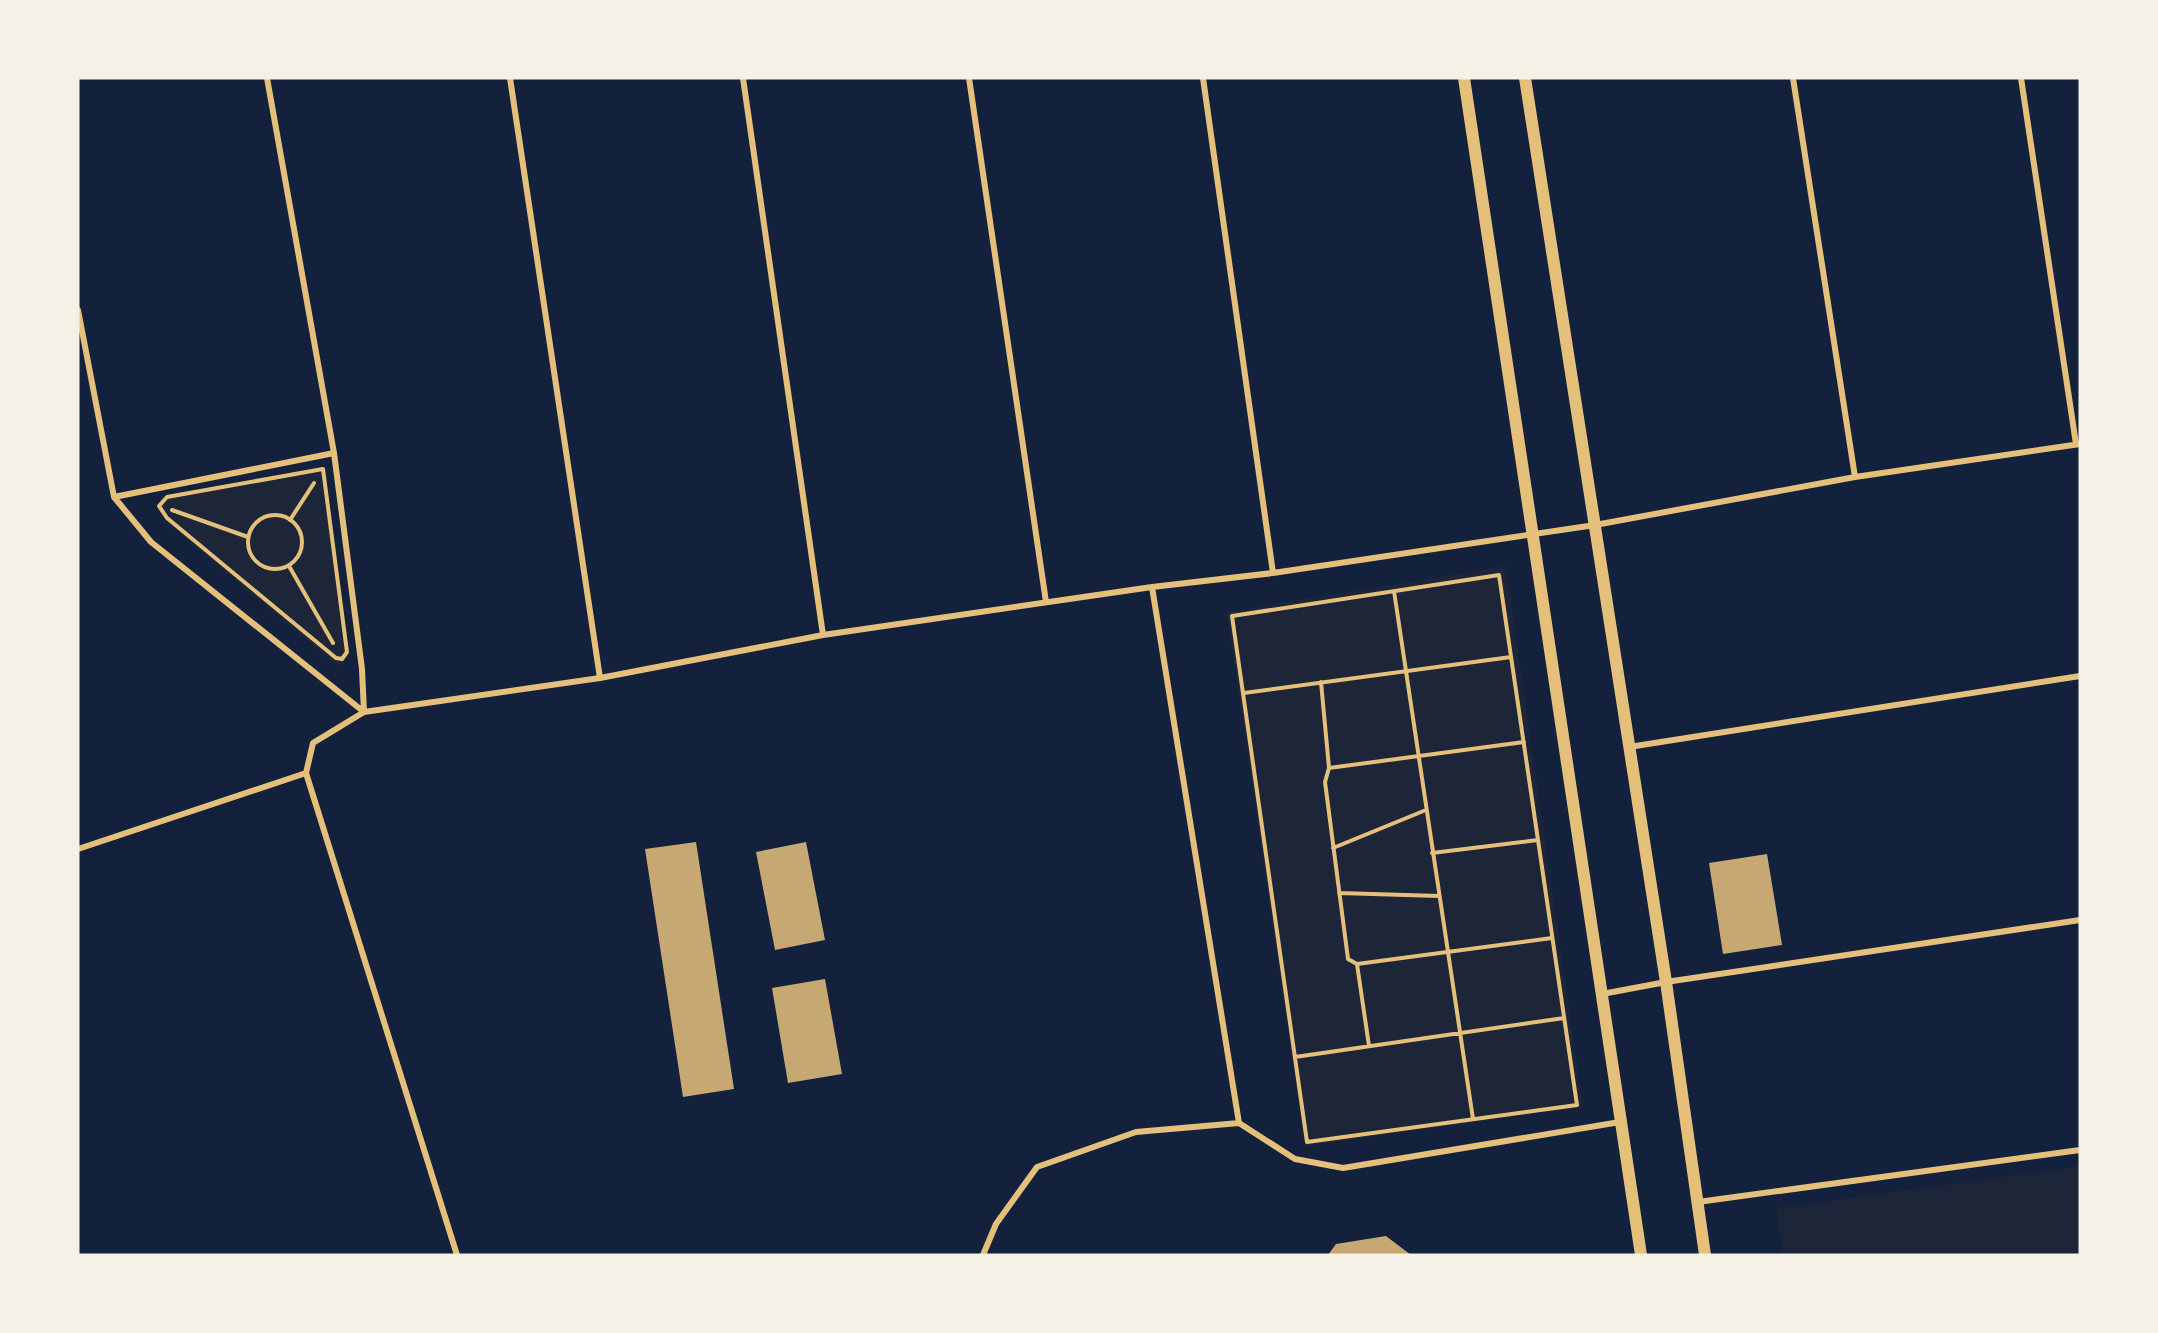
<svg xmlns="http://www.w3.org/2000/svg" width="2158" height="1333" font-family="'Fira Sans',sans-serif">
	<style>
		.green { fill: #1d2539 }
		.building { fill: #c6a872 }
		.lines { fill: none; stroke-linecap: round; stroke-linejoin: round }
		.path { stroke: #e5c07b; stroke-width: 4 }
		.minor { stroke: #e5c07b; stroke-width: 6 }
		.secondary { stroke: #e5c07b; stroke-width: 12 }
	</style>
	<rect width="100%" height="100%" fill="#14213d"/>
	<path class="green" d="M325,466L350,657L345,663L337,666L164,520L156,506L163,497Z
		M1506,566L1583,1107L1305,1146L1227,612Z
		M2080,1166V1255H1783L1776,1208Z"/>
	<path class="building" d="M696,842L734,1089L683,1097L645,849Z
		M806,842L825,940L775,950L756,852Z
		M1767,854L1782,945L1723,954L1709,863Z
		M825,979L842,1074L788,1083L772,988Z
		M1386,1236L1411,1255H1328L1336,1244Z"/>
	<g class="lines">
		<path class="path" d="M323,469L347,652L342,659L336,658L167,518L159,506L167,497Z
			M172,510L248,537
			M248 542a27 27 0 1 1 54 0a27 27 0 1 1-54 0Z
			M290,520L314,483
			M289,566L333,643
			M1499,575L1577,1105L1307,1142L1232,616Z
			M1394,591L1473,1119
			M1321,682L1329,768L1325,782L1348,959L1357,964L1552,938
			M1244,693L1511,657
			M1329,768L1524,742
			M1333,848L1426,810
			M1432,853L1538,840
			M1339,893L1439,896
			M1357,964L1369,1046
			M1295,1057L1564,1018"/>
		<path class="minor" d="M267,78L334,453L362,669L364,712
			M510,78L600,678
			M743,78L823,635
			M969,78L1046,602
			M1203,78L1273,573
			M1793,78L1855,477
			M2021,78L2076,444
			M78,310L114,497L151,542L364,712
			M114,497L334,453
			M1152,587L1239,1123
			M1629,747L2080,676
			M78,849L306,773
			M1602,994L1666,982L2080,920
			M1698,1202L2080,1150
			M457,1255L306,773L313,743L364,712L600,678L823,635L1152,587L1273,573L1595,525L1855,477L2080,444
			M983,1255L996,1224L1037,1167L1136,1132L1239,1123L1295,1159L1343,1168L1620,1122"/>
		<path class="secondary" d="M1464,78L1641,1255
			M1525,78L1666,982L1705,1255"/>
	</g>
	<rect width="2158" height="1333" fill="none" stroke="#f6f1e7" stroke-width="159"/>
</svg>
